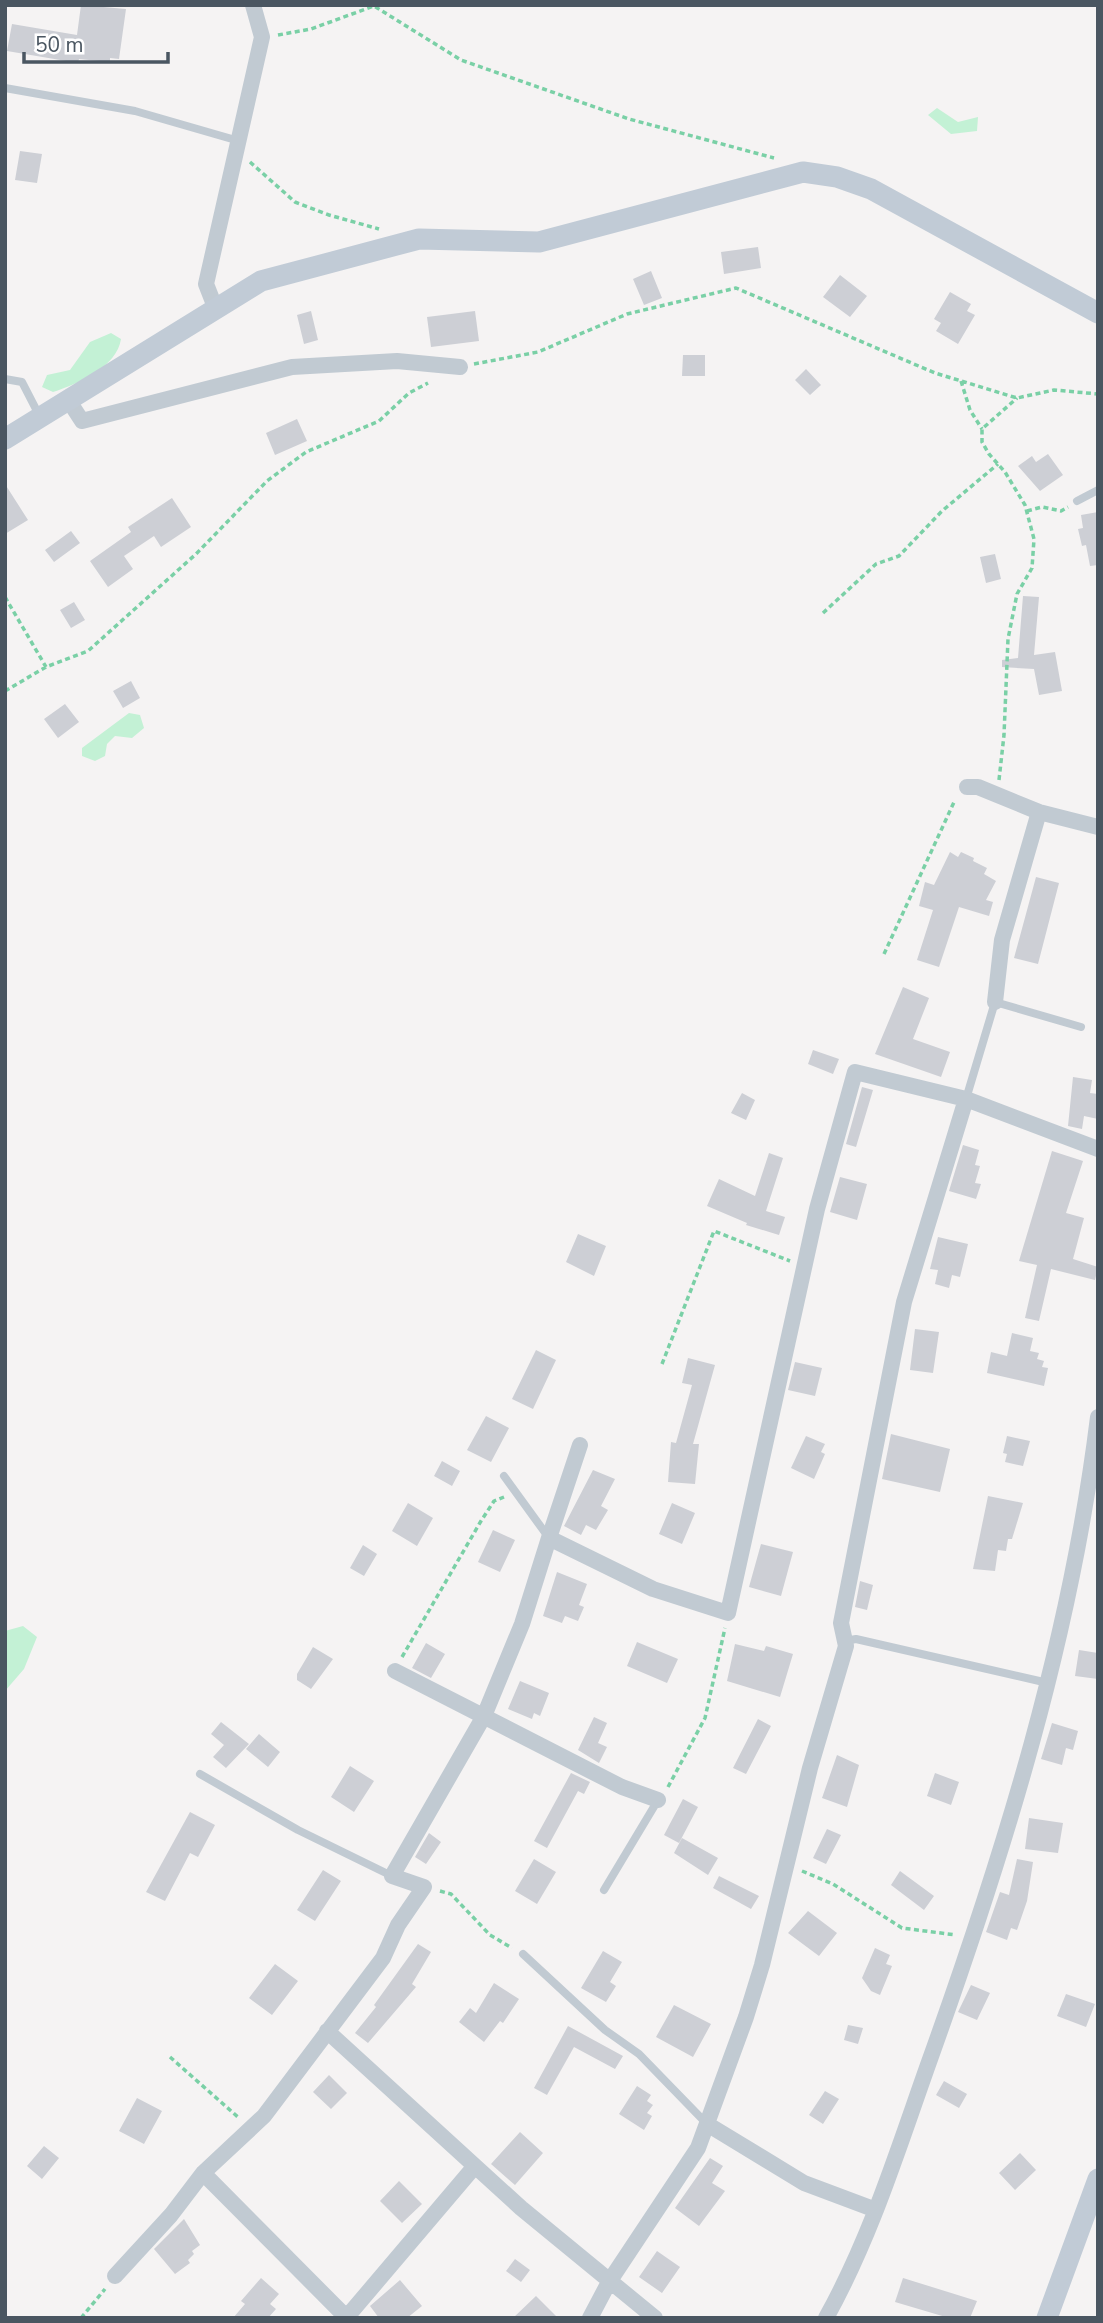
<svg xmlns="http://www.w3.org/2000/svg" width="1103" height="2323" font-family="'Nunito Sans',sans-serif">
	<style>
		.green { fill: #c3f1d5 }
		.building { fill: #cdcfd5 }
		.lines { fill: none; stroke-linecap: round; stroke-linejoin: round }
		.path { stroke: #7ad0a6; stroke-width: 3.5; stroke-dasharray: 5 3.5; stroke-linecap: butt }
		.lane { stroke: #c1cad2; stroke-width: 8 }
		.street { stroke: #c1cad2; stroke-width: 16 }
		.secondary { stroke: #c1cbd6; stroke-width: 21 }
	</style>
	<rect width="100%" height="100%" fill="#f5f3f3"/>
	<path class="green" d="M937,108L958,122L978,117L977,131L951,134L928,115Z
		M111,333L121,339C117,367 78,384 53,392L42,387L47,375L70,370L90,342Z
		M129,713L140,715L144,728L132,738L115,736L107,744L105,756L95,761L82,756V748Z
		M23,1626L37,1637L24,1669L5,1691V1631Z"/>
	<path class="building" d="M81,5L126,9L119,59L110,58V62L79,59L78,63L7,51L12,24L77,35Z
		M20,151L42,154L37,183L15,180Z
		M758,247L761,268L724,274L721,252Z
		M651,271L662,298L644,305L633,279Z
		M840,275L867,296L850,317L823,297Z
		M950,292L971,304L967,311L975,315L958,344L936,331L941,323L934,319Z
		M311,311L318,340L304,344L297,315Z
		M475,311L479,341L431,347L427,317Z
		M683,355H705V376H682Z
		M806,369L821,385L810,395L795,380Z
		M297,419L307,441L275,455L266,433Z
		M1048,454L1063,475L1040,491L1018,466L1032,456L1036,462Z
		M5,484L28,520L5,534Z
		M172,498L191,527L161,547L154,536L124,556L133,569L108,587L90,561L131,532L128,527Z
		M1098,512V565L1090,566L1086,545L1082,546L1078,529L1083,528L1081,515Z
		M71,531L80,543L54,562L45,550Z
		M995,554L1001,579L986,583L980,557Z
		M1023,596L1039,597L1034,655L1055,652L1062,691L1039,695L1034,669L1002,667V660L1018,658Z
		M74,602L85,620L71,628L60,610Z
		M131,681L140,698L123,708L113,691Z
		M65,704L79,722L58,738L44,719Z
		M950,852L958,857L961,852L974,858L973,861L987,868L984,874L996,881L986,900L993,902L989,916L959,907L939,967L917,960L933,910L919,906L925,882L934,885Z
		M1036,877L1059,883L1038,964L1014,958Z
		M903,987L929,998L913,1039L950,1052L941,1077L875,1054Z
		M813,1050L839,1059L833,1074L808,1064Z
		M1073,1077L1092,1080L1090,1093L1098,1094V1119L1084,1116L1082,1129L1068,1126Z
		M862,1087L873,1090L856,1147L846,1144Z
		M742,1093L755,1100L746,1120L731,1113Z
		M963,1145L979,1150L975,1165L980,1166L975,1183L981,1184L976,1199L949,1191Z
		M1052,1151L1083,1161L1066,1213L1084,1218L1073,1259L1098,1267L1095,1280L1051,1269L1039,1321L1025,1318L1037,1265L1019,1261Z
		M769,1153L783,1158L766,1211L785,1217L779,1235L746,1225L747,1223L707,1206L719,1179L755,1196Z
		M840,1177L867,1184L857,1220L830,1212Z
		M578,1234L606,1246L594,1276L566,1262Z
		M938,1237L968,1244L960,1277L952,1275L949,1288L935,1284L938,1270L930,1269Z
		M915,1329L939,1332L933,1373L910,1370Z
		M1012,1333L1033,1338L1030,1351L1039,1353L1037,1359L1044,1361L1042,1367L1048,1368L1044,1386L987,1373L991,1352L1007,1356Z
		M536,1350L556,1360L533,1409L512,1399Z
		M688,1358L715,1365L693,1444H699L695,1484L668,1482L671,1442L676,1443L692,1385L682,1383Z
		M795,1362L822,1368L815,1396L788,1390Z
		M486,1416L509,1428L491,1462L467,1450Z
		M891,1434L950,1449L940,1492L882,1479Z
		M806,1436L825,1444L821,1452L825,1454L814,1479L791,1468Z
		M1007,1436L1030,1441L1023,1466L1005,1462L1007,1454L1003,1453Z
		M442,1461L460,1471L452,1486L434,1476Z
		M593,1470L615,1479L601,1506L608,1510L596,1530L586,1525L581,1535L564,1526Z
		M988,1496L1023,1503L1012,1539H1008L1006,1551L998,1550L995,1571L973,1569Z
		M408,1503L433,1518L417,1546L392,1531Z
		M672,1503L695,1513L682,1544L659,1534Z
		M493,1530L515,1540L500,1572L478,1562Z
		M761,1544L793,1552L781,1596L749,1587Z
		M363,1545L377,1554L364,1576L350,1568Z
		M557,1572L587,1584L579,1605L584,1607L578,1621L565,1616L562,1623L543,1616Z
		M860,1581L873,1585L867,1610L855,1607Z
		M637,1642L678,1659L667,1683L627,1666Z
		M426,1643L445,1654L431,1678L412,1668Z
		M735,1644L764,1651L766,1646L793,1654L780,1697L727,1681Z
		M313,1647L333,1659L311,1689L297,1680V1674Z
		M1079,1650L1098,1653V1679L1075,1676Z
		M520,1681L549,1693L540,1716L534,1713L532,1719L508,1709Z
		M594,1717L607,1723L598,1743L607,1747L599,1763L578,1750Z
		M758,1719L771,1726L746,1774L733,1768Z
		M221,1722L249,1744L226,1768L213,1757L224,1745L211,1734Z
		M1052,1723L1078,1731L1073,1750L1066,1748L1062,1765L1041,1759Z
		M259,1734L280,1752L268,1767L246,1749Z
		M837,1755L859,1765L847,1807L822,1798Z
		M350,1766L374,1781L354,1812L331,1797Z
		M571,1773L590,1782L584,1794L578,1791L547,1848L534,1841Z
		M935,1773L959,1782L951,1805L927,1796Z
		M683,1799L698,1807L679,1843L664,1835Z
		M190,1812L215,1825L198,1857L190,1853L165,1901L146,1892Z
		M1029,1818L1063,1823L1058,1853L1025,1849Z
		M827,1829L841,1835L826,1864L813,1858Z
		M429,1833L441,1842L426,1864L415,1857Z
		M682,1838L718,1858L708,1875L674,1853Z
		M534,1859L556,1872L537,1904L515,1891Z
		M1017,1859L1033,1862L1027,1901L1017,1930L1011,1928L1007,1940L986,1932L1000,1892L1009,1895Z
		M323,1870L341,1881L315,1921L297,1910Z
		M900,1871L934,1896L924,1910L891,1885Z
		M719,1876L759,1896L751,1909L713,1888Z
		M808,1911L837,1933L819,1956L788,1933Z
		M418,1944L431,1952L412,1984L416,1987L368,2043L355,2033L376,2007L374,2005Z
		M875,1948L890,1955L886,1964L892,1966L880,1995L871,1991L862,1978Z
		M603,1951L622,1962L610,1982L616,1986L606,2002L581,1988Z
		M275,1964L298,1981L272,2015L249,1998Z
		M494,1983L519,1999L503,2023L500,2021L484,2042L459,2022L470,2008L476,2013Z
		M971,1985L990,1993L977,2020L958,2012Z
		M1066,1994L1095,2004L1086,2027L1057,2016Z
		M674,2005L711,2024L693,2057L656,2037Z
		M848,2025L863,2028L858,2044L844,2040Z
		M568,2026L623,2056L615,2069L574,2047L547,2095L534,2088Z
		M329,2075L347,2093L331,2109L313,2092Z
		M944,2081L967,2094L959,2108L936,2095Z
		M637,2086L651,2095L647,2101L653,2105L647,2113L652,2116L644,2130L619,2114Z
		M825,2091L839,2099L823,2124L809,2115Z
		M137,2098L162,2111L144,2144L119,2131Z
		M520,2132L543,2153L515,2185L491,2164Z
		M44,2146L59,2158L42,2179L27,2166Z
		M1020,2153L1036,2170L1015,2190L999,2173Z
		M710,2158L723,2166L712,2183L725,2191L699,2226L675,2208Z
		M399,2181L422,2204L402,2223L380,2201Z
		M184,2219L200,2245L192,2251L194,2254L188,2260L190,2263L175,2274L154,2249Z
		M657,2251L680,2267L662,2293L639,2277Z
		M515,2259L530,2270L521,2282L506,2271Z
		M261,2278L279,2294L270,2304L276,2309L268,2318H233L245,2304L241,2301Z
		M903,2278L977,2301L970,2318H949L895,2302Z
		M400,2280L422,2306L407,2318H379L370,2306Z
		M536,2296L558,2318H513Z"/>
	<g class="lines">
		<path class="path" d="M278,35L311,29L374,6L461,60L629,119L774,158
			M250,162L295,202L329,215L379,229
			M474,364L538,352L627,314L736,288L935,373L1017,398L1054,390L1098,394
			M961,381L970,410L982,429
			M1027,511L1042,507L1061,511L1068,507
			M5,597L46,667
			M823,613L876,564L899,556L942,511L998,464
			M5,691L46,667L88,651L196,554L267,481L306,452L379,421L409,393L428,383
			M999,780L1004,735L1008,639L1017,594L1032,568L1034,539L1025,505L1005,472L989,454L982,442V429L1017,398
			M884,954L955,800
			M662,1364L714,1231L790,1261
			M402,1657L481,1521L494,1501L504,1497
			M668,1787L705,1718L725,1628
			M802,1871L833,1884L902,1928L956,1935
			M440,1891L451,1894L490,1935L512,1948
			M170,2057L239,2118
			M81,2318L105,2289"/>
		<path class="lane" d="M5,88L135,111L239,141
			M5,379L22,382L39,415
			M1077,501L1098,490
			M966,1099L995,1002L1081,1027
			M504,1476L549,1538
			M845,1641L856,1639L1048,1683
			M200,1774L298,1830L392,1876
			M604,1890L658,1800
			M523,1954L605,2030L639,2054L707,2124"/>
		<path class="street" d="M215,307L206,284L262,37L253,5
			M69,401L82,421L292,367L397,361L460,367
			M967,787H978L1039,812L1098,827
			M995,1002L1002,940L1039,812
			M549,1538L580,1445
			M395,1671L622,1787L658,1800
			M327,2031L521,2208L655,2318
			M707,2124L804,2183L876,2210
			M203,2173L347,2318
			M115,2276L171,2215L203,2173L264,2116L383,1958L398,1925L424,1887L392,1876L484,1716L522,1624L549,1538L653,1589L728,1613L817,1209L855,1072L966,1099L1098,1149
			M346,2318L475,2166
			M590,2318L609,2282L698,2148L746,2017L762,1965L810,1768L846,1646L841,1623L904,1302L966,1099
			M826,2318C871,2237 898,2149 929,2062C1004,1853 1071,1638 1098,1417"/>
		<path class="secondary" d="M5,439L261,281L419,239L539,242L803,172L837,177L871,189L1098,313
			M1047,2318L1098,2179"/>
	</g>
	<rect width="1103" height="2323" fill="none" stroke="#4a5661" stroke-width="14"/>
	<path d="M24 52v10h144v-10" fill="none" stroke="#4a5661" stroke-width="3.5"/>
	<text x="35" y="52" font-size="21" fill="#4a5661" stroke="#ffffff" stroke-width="5" paint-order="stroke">50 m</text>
</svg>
